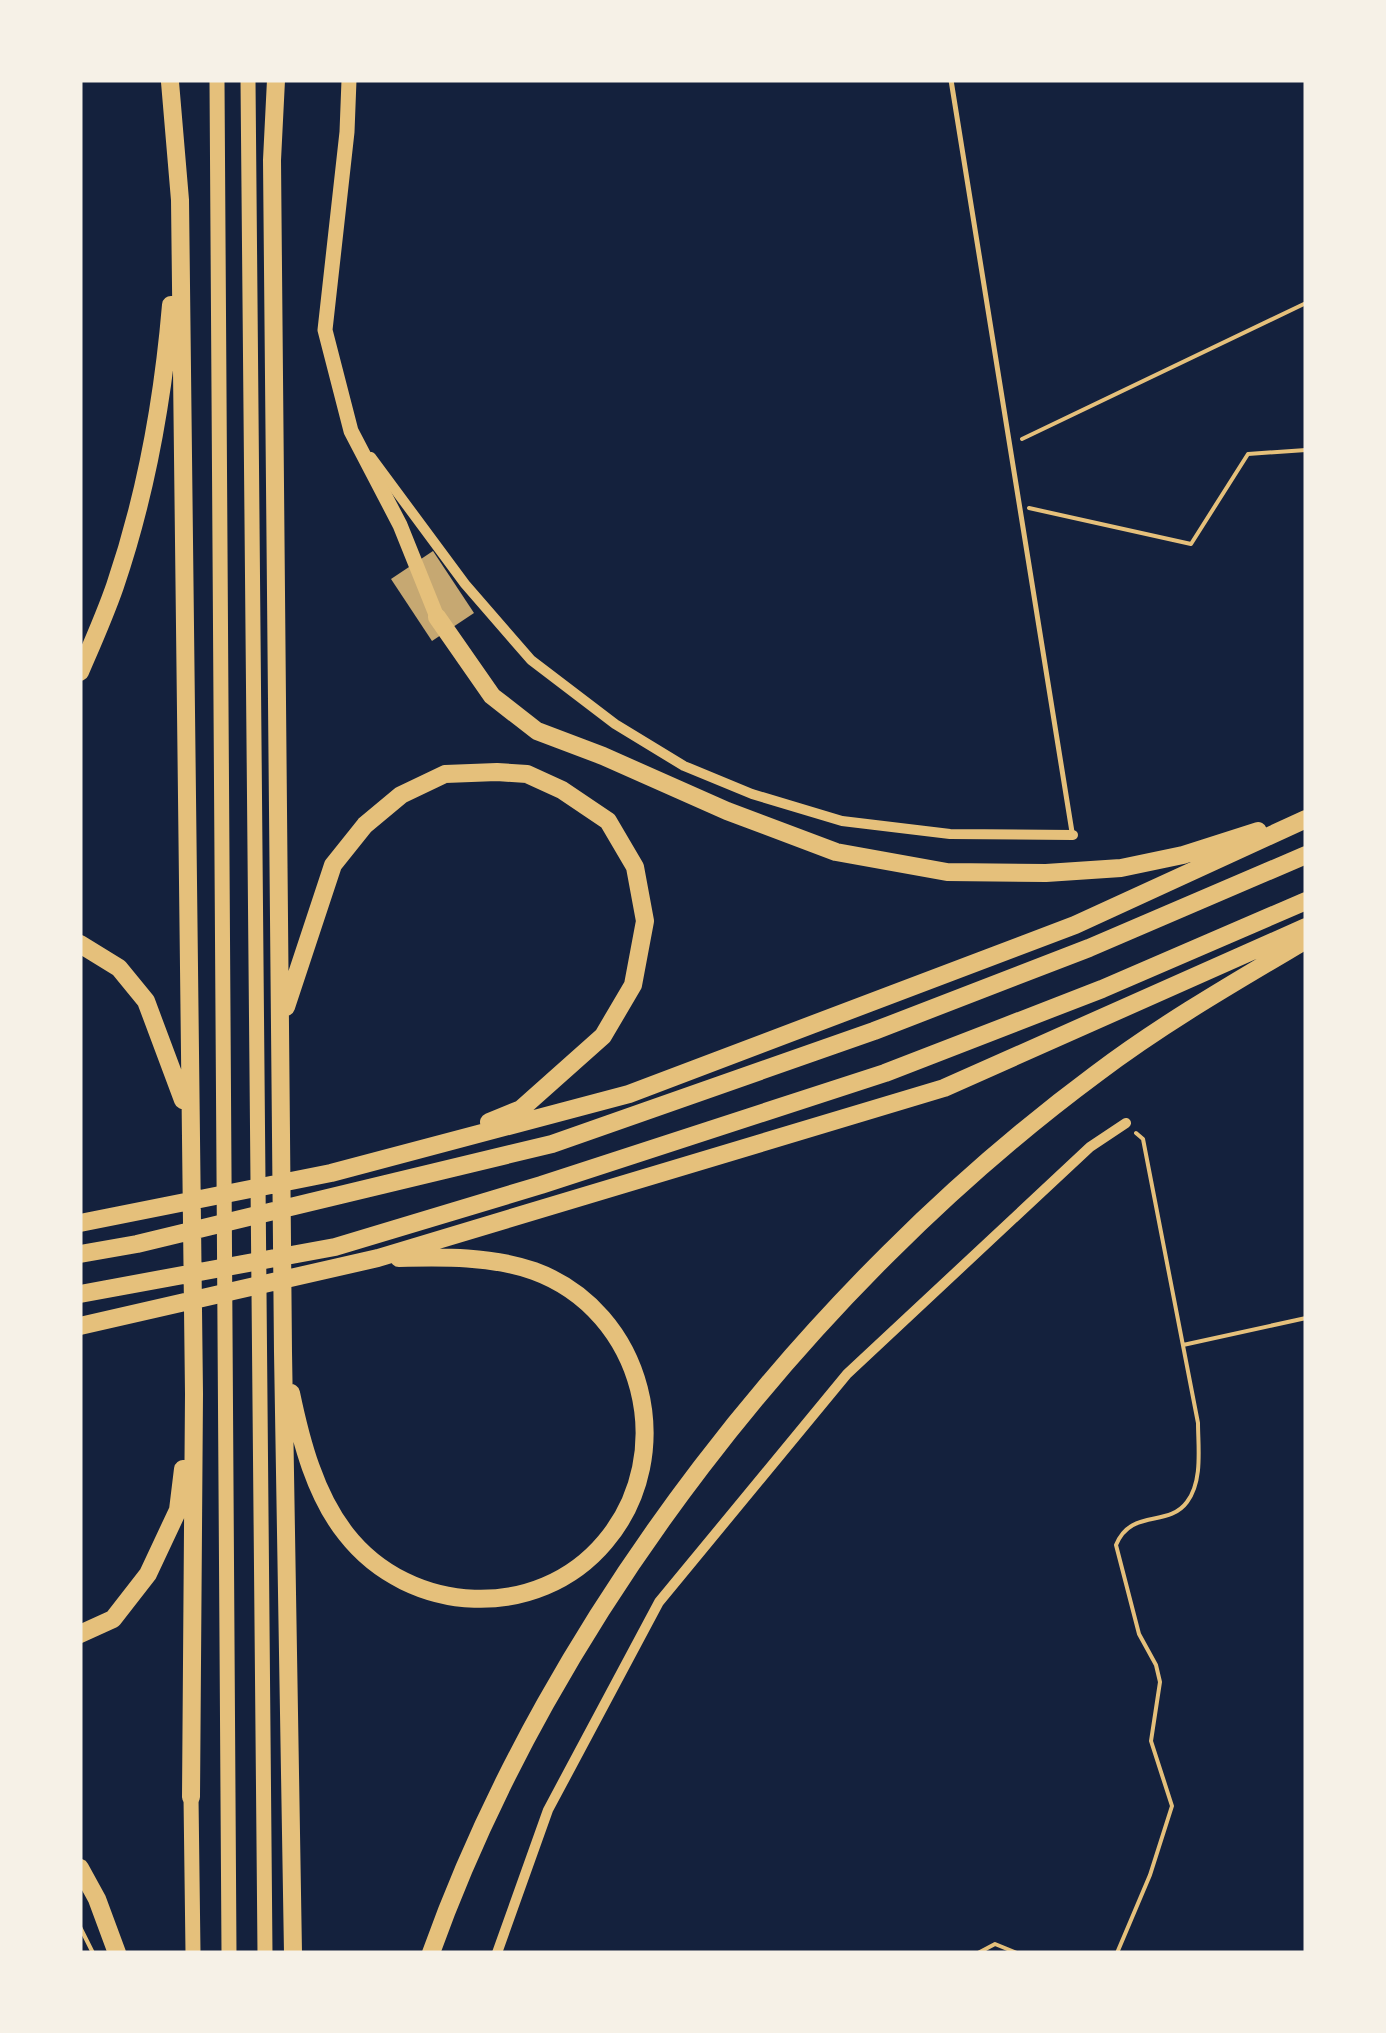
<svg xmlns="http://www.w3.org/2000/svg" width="1386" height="2033" font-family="'DM Sans',sans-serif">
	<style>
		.building { fill: #c6a872 }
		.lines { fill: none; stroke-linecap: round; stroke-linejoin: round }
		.path { stroke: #e5c07b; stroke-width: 4 }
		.service { stroke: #e5c07b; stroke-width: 5 }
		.minor { stroke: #e5c07b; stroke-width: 10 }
		.primary { stroke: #e5c07b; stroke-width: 15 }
		.motorway { stroke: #e5c07b; stroke-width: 18 }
	</style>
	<rect width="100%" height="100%" fill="#14213d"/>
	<path class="building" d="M433,551L474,613L432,641L391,579Z"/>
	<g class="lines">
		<path class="path" d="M1022,439L1306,303
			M1029,508L1191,544L1248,454L1306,450
			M1183,1345L1306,1318
			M80,1927L93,1953
			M978,1953L995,1944L1017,1953
			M1117,1953L1150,1875L1172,1806L1151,1741L1160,1682L1156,1665L1139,1634L1116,1545C1131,1508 1168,1528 1187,1502C1203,1481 1198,1447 1198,1423L1143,1139L1136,1133"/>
		<path class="service" d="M951,80L1072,832"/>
		<path class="minor" d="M371,457L465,584L531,660L615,724L684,766L752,794L842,821L950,834L1073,835
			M497,1953L548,1810L659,1602L847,1374L1090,1147L1126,1123"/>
		<path class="primary" d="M217,80L229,1953
			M248,80L265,1953
			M349,80L347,132L325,330L351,431L400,525L437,617
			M191,1797L193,1953"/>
		<path class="motorway" d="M276,80L272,160L283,1352L293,1953
			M170,82L180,200L194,1394L191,1797
			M437,617L492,696L537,731L603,756L727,811L836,852L947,872L1046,873L1121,868L1183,855L1258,831
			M80,672C92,644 105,615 115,586C146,495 163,400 171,305
			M80,944L119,968L146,1001L183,1100
			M286,1007L333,865L365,825L401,795L445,774L497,772L527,774L562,790L608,821L635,867L645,921L633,985L603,1036L521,1109L489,1122
			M80,1223L331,1173L629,1094L1075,925L1306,819
			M80,1254L137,1244L552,1144L874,1031L1089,948L1306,855
			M80,1294L335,1247L541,1185L885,1073L1102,989L1306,901
			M80,1326L378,1258L944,1088L1306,927
			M291,1393C301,1441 315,1495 346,1534C410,1616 538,1622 605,1542C680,1454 644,1311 534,1271C491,1256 444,1257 399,1258
			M80,1634L113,1619L148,1574L178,1510L183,1469
			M80,1868L97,1899L117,1953
			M431,1953C551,1617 810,1286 1096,1074C1162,1024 1235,982 1306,940"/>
	</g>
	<rect width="1386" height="2033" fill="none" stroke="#f6f1e7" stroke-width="165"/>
</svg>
